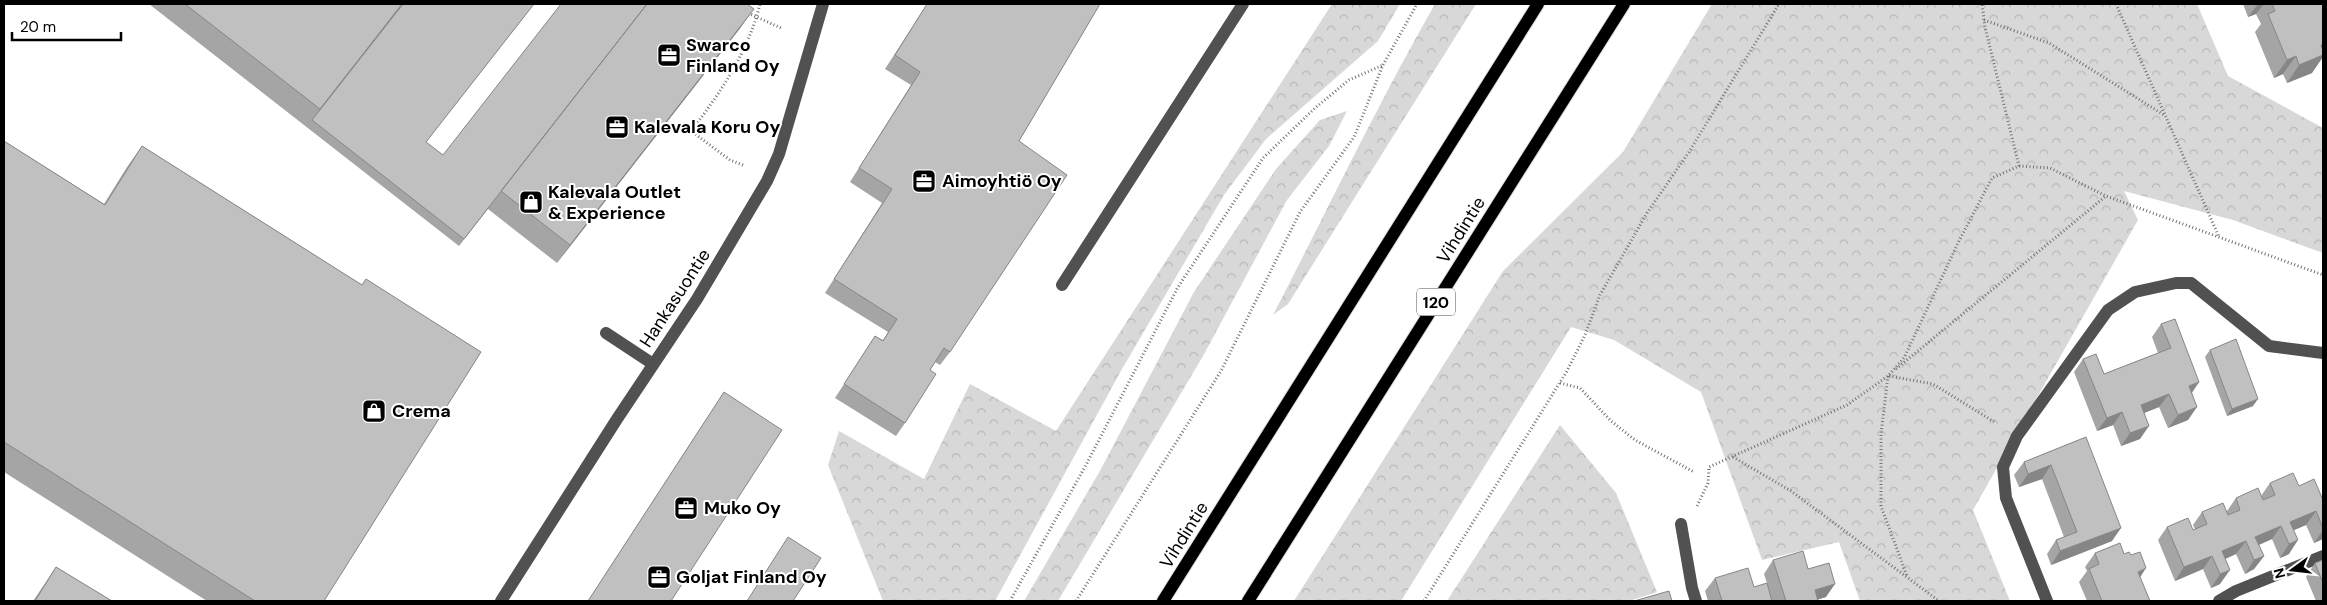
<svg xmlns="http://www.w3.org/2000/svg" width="2327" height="605" font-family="'DM Sans',sans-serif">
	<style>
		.forest { fill: url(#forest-crowns) }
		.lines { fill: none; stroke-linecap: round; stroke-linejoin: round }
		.major-casing { stroke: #dbdbdb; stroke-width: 14 }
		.path { stroke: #737373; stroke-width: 3; stroke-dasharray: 1 2.5; stroke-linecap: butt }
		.minor { stroke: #515151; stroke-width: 12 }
		.major { stroke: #000; stroke-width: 12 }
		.wall { fill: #a5a5a5 }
		.shaded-wall { fill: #868686 }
		.building { fill: #c0c0c0; stroke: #868686 }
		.labels { text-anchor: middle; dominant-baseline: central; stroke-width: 4; stroke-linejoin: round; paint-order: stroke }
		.shield { fill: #fff; stroke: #4c4c4c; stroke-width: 1 }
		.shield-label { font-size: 16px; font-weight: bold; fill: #000 }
		.poi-label { font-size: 18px; font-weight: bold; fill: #000; stroke: #fff; text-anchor: start }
		.street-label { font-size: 18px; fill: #000; stroke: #fff }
	</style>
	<defs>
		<pattern id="forest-crowns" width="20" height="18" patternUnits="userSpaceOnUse" patternTransform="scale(1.25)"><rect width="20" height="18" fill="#d8d8d8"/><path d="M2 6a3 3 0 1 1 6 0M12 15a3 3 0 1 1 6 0" fill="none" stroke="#b8b8b8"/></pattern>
	</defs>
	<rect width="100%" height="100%" fill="#fff"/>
	<path class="forest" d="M1332,4H1400L1378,41L1266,139L1224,195L1122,369L995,601H883L828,465L839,431L924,479L970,384L1056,431Z
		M1435,4H1476L1288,304L1273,315C1327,211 1377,105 1435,4Z
		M1712,4H2197L2228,76L2323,128V253L2233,220L2124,191L2138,220L1973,510L2010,601H1860L1839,542L1762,560L1701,392L1614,340L1571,327L1401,601H1294L1503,271L1623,152Z
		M1347,111L1329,146L1287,200L1203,356L1058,601H1024L1101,469L1194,292L1276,169L1320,120Z
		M1560,425L1616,493L1657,592L1629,601H1447Z"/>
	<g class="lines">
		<g class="major-casing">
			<path id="major" d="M1163,601L1538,4
				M1248,601L1624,4"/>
		</g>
		<path class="path" d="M2116,4L2219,237
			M748,13L781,28
			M1984,20L2049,43L2164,115
			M743,165L730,160L691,131C720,94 749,50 760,4
			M2019,166L2050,168L2106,196L2323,275
			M1896,369L2106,196
			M1888,376L1881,434V506L1907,576
			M1889,376L1933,384L1996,423
			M1560,383L1580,388L1611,421L1635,440L1694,472
			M1733,457L1791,491L1939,601
			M1697,506L1708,483L1709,467L1847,405L1888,376L1904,358L1959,241L1992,178L2019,166L1985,27L1982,4
			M1010,601L1086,465L1178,287L1263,158L1315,108L1349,80L1383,65
			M1076,601L1221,371L1300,212L1354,137L1383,65L1417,4
			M1424,601L1567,371L1585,335L1600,295L1647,213L1689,152L1779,4"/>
		<path class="minor" d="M1062,285L1243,4
			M606,333L653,364
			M1681,524L1692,588L1696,601
			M501,601L617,419L697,299L767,181L779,154L823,4
			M2047,601L2006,498L2003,467L2017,436L2108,310L2135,292L2176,283H2191L2269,346L2323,353
			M2219,601L2236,591L2323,556"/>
		<use href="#major" class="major"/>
	</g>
	<path class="wall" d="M149,4H534L426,142L443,155L741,27L557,263L488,209L459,246Z
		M927,4H1100L1019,141L950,352L940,365L935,362L930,370L905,423L896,436L835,398L875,336L883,340L888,332L825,293L882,203L850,182L911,85L885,69Z
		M2243,4H2323L2312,73L2287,83L2283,74L2274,78L2255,32L2261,24L2256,14L2248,17Z
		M4,141L104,204L127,167L142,146L362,285L366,279L324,601H207L4,472Z
		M2161,324L2199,382L2192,393L2188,420L2168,428L2159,407L2144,413L2140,439L2121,446L2113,425L2097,431L2074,372L2083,359L2104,374L2158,353L2152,337Z
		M2210,350L2253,406L2227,416L2205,357Z
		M724,392L671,601H588L715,406Z
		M2086,437L2112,541L2051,565L2047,554L2056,540L2064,537L2042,479L2019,487L2014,475L2024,462Z
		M2270,483L2299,486L2323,500V539L2314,543L2306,525L2294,530L2289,554L2280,558L2272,539L2259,545L2264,556L2254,569L2245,574L2236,554L2225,559L2220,584L2211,588L2203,569L2175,581L2158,540L2167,527L2193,530L2195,529L2193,525L2202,512L2227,511L2236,498L2261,496Z
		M2095,553L2124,554L2140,577L2150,601H2087L2079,582L2087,571L2085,567Z
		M1773,560L1808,569L1826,597L1817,600L1818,601H1708L1705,591L1715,578L1754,587L1767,583L1764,574Z
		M2323,560V601H2316L2306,577L2315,563Z
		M56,567L112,601H33Z"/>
	<path class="shaded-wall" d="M2258,4H2264L2256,14L2248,17Z
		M754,9L741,27L557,263L570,245Z
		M2323,44V57L2312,73L2287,83L2299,65L2321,45Z
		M2296,56L2283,74L2274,78L2287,60Z
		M2199,382L2190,395L2189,386Z
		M2169,394L2159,407L2132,418L2141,405Z
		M2258,399L2253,406L2227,416L2232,409Z
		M2197,407L2188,420L2168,428L2178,415Z
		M2122,412L2113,425L2097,431L2107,418Z
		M2149,426L2140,439L2121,446L2130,433Z
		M2051,465L2042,479L2019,487L2028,474Z
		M2316,511L2306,525L2285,534L2290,522Z
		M2281,526L2272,539L2249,549L2255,537Z
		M2121,528L2112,541L2051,565L2060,551Z
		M2323,530V539L2314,543Z
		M2298,540L2289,554L2280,558L2289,544Z
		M2246,541L2236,554L2216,563L2222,551Z
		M2212,556L2203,569L2175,581L2184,567Z
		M2264,556L2254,569L2245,574L2254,560Z
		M2146,568L2137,582L2138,572Z
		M2230,570L2220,584L2211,588L2220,574Z
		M1835,584L1826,597L1812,601L1815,590Z"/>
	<path class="building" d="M185,4H402L320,109Z
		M403,4H534L426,142L443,155L561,4H647L464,239L312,120Z
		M647,4H747L754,9L570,245L501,191Z
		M927,4H1100L1019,141L1067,175L950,352L944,348L930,370L936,374L905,423L844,384L875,336L883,341L897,319L834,279L892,189L859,168L920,72L895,55Z
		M2272,4H2323V44L2321,45L2323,51V55L2299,65L2296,56L2287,60L2268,14L2275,11Z
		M4,141L105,205L142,146L362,285L366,279L481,352L324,601H255L4,442Z
		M2175,319L2199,382L2189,386L2197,407L2178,415L2169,394L2141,405L2149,426L2130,433L2122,412L2107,418L2083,359L2096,354L2104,374L2171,348L2161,324Z
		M2236,339L2258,399L2232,409L2210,350Z
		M724,392L782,430L671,601H588Z
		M2086,437L2121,528L2060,551L2056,540L2077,532L2051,465L2028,474L2024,462Z
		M2293,473L2299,486L2314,479L2323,500V528L2316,511L2290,522L2298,540L2289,544L2281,526L2255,537L2264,556L2254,560L2246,541L2222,551L2230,570L2220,574L2212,556L2184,567L2167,527L2188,518L2193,530L2207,524L2202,512L2223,503L2228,515L2240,510L2236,498L2258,488L2263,500L2275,495L2270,483Z
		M788,537L821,558L793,601H747Z
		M2120,543L2124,554L2129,552L2131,555L2140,552L2146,568L2138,572L2150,601H2102L2089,569L2099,564L2095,553Z
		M1803,551L1808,569L1829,563L1835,584L1815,590L1818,601H1786L1773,560Z
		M2323,560V583L2315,563Z
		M56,567L112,601H35Z
		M1748,568L1754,587L1767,583L1772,601H1722L1715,578Z
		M1669,591L1672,601H1634Z"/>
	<defs>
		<g id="office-square" transform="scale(1.25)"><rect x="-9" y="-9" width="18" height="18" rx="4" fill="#000" stroke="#fff"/><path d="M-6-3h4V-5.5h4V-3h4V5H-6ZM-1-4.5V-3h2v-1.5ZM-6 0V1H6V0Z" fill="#fff"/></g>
		<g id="shop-square" transform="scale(1.25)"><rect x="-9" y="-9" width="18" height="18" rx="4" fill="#000" stroke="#fff"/><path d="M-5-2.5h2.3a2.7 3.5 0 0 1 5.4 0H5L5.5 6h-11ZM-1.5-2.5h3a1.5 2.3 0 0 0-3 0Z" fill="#fff"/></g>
	</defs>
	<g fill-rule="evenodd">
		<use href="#office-square" x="669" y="55"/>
		<use href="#office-square" x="617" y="127"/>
		<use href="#office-square" x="924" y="181"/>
		<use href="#shop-square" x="531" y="202"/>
		<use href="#shop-square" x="374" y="411"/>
		<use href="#office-square" x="686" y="508"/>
		<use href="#office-square" x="659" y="577"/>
	</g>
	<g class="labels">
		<rect class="shield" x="1417" y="288.5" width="38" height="27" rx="4"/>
		<g class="shield-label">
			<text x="1436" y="302">120</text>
		</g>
		<g class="poi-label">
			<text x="686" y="45">Swarco<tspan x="686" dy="21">Finland Oy</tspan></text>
			<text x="634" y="127">Kalevala Koru Oy</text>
			<text x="942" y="181">Aimoyhtiö Oy</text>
			<text x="548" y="192">Kalevala Outlet<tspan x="548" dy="21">&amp; Experience</tspan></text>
			<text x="392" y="411">Crema</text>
			<text x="704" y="508">Muko Oy</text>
			<text x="676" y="577">Goljat Finland Oy</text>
		</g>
		<g class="street-label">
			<text transform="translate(1461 230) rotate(-58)">Vihdintie</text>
			<text transform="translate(675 298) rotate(-57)">Hankasuontie</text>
			<text transform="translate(1184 535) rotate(-58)">Vihdintie</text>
		</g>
	</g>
	<rect width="2327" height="605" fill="none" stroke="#000000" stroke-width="10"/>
	<g transform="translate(2292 570) rotate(255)" stroke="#ffffff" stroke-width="4" paint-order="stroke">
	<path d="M0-4L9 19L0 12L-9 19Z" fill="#000000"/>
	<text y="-8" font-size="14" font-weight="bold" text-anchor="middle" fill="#000000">N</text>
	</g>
	<path d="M12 32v8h109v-8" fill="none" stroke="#000000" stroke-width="2.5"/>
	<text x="20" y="32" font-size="15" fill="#000000" stroke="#ffffff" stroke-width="4" paint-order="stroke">20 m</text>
</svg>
